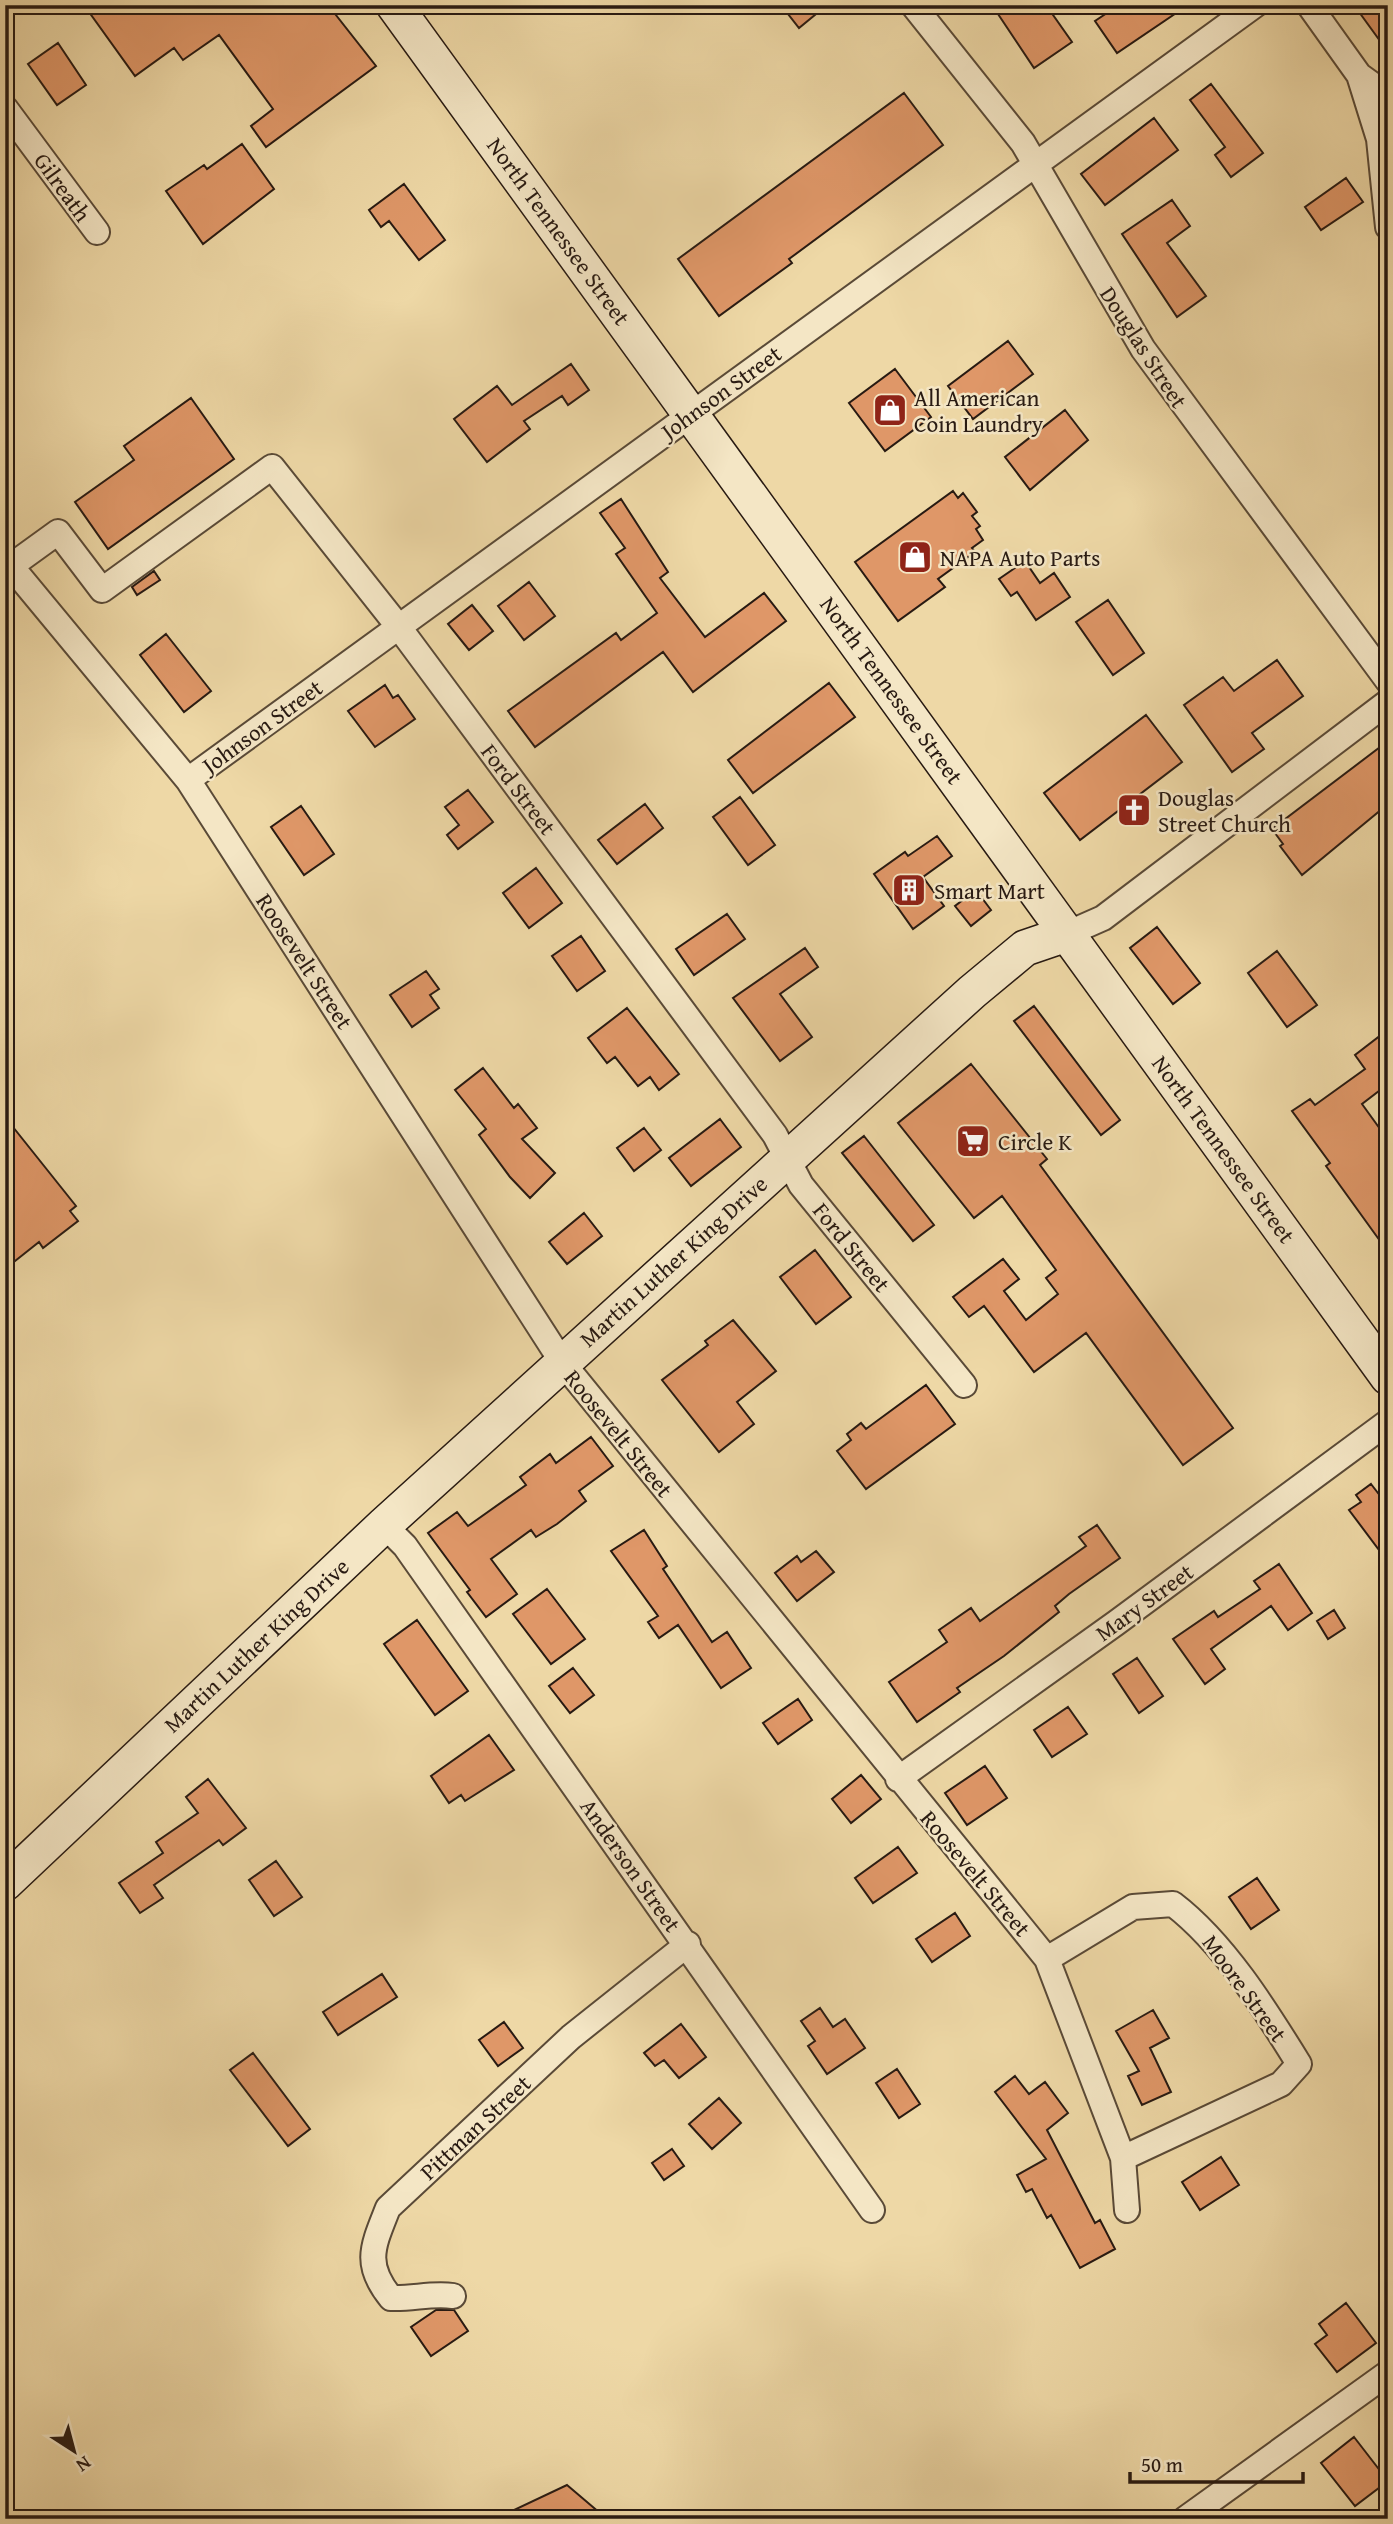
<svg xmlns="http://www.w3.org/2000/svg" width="1393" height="2524" font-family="'Gentium Book Plus',serif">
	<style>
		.building { fill: #df9768; stroke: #281a12; stroke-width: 2 }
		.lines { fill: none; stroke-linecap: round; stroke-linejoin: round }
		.street-casing { stroke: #5a4a37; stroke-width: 28 }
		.secondary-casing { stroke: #281a12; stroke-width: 38 }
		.street { stroke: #f4e6c5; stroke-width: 24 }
		.secondary { stroke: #f4e6c5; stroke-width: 35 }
		.labels { text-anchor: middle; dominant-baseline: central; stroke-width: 5; stroke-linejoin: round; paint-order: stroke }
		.street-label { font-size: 23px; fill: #281a12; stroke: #f4e6c5 }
		.poi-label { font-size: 23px; fill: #281a12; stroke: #f4e6c5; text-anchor: start }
	</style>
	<rect width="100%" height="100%" fill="#eed8a6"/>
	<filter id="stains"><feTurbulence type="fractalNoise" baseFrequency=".00286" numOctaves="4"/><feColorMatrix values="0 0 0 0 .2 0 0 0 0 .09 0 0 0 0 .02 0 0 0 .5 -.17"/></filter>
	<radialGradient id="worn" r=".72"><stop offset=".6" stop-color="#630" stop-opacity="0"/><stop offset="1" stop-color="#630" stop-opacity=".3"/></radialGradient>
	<path class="building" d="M84,5H328L376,66L266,147L251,126L273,109L219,35L183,60L174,48L135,76Z
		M781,5H827L799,28Z
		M992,5H1046L1072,42L1034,68Z
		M1119,5H1188L1117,53L1095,21Z
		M1354,5H1388V52Z
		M58,43L86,85L57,105L28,64Z
		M1211,84L1263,153L1231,177L1215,155L1225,147L1190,100Z
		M904,93L943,145L789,259L792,263L719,316L678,259Z
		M1154,118L1178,150L1105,205L1081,174Z
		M242,144L274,189L203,244L166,191L204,165L207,169Z
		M1346,178L1363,202L1321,230L1305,207Z
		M404,184L445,240L419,260L389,221L381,227L369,210Z
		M1172,200L1190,226L1167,243L1206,296L1177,317L1122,234Z
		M1008,341L1033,374L973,419L948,386Z
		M571,364L589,390L568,405L562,396L524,421L530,429L487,462L454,419L497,386L512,405Z
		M895,369L931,417L885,451L849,403Z
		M191,398L234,459L108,549L75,502L134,460L124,446Z
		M1065,410L1088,440L1030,490L1005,457Z
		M953,491L958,498L963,493L977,512L972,516L980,526L976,529L983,540L972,548L975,552L938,579L945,587L898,621L855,562Z
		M621,499L668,572L660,578L705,637L764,593L786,621L693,692L663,652L535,747L508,711L616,633L621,640L657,613L616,554L625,548L600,513Z
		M1025,561L1040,583L1054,573L1070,597L1036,620L1017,592L1011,596L999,579Z
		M154,571L160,580L137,595L132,587Z
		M529,582L555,616L524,640L498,606Z
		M1108,600L1144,653L1113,675L1076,622Z
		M472,605L493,631L469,650L448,624Z
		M166,634L211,691L184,712L140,655Z
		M1277,660L1303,696L1252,733L1264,749L1232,772L1184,705L1223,677L1234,691Z
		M829,683L855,717L753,793L728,760Z
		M385,685L393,698L398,695L415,719L375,747L348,711Z
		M1146,715L1182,762L1080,840L1044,793Z
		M1388,741V804L1302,875L1280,846L1283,844L1272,829Z
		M468,790L493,822L458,849L447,835L459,825L445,807Z
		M740,797L775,845L748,865L713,817Z
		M645,804L663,828L617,864L598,840Z
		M301,806L334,854L304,875L271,827Z
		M937,836L952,856L923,877L944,906L913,929L874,874L905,852L908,856Z
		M536,868L562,903L529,928L503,893Z
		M976,890L991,910L971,926L955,906Z
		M727,914L745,939L694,975L676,949Z
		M1157,927L1200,983L1173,1004L1130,948Z
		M581,936L605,971L577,991L552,956Z
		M805,948L818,967L780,994L812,1037L780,1061L733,998Z
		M1277,951L1317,1005L1287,1027L1248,973Z
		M426,971L439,989L430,995L439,1008L412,1027L390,995Z
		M1034,1006L1120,1120L1101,1135L1014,1021Z
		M627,1008L679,1074L659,1090L650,1077L638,1086L615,1057L607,1063L588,1038Z
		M1381,1035L1388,1045V1084L1362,1104L1388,1140V1252L1326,1166L1330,1163L1292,1111L1310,1099L1315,1105L1365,1069L1355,1055Z
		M971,1064L1047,1159L1040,1165L1233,1428L1183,1465L1086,1333L1034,1372L984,1306L969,1317L953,1297L1003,1259L1019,1279L1004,1291L1026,1320L1058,1294L1046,1278L1056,1270L1002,1196L974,1218L898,1123Z
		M483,1068L514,1108L518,1104L537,1128L522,1139L555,1173L530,1198L510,1177L479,1135L486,1129L455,1090Z
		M5,1117L76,1206L70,1211L78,1221L43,1248L39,1242L5,1269Z
		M720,1119L741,1147L691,1186L669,1158Z
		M644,1128L661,1150L634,1171L617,1148Z
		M864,1136L934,1225L913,1241L842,1153Z
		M584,1213L602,1236L567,1264L549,1242Z
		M815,1250L851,1297L816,1324L780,1277Z
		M733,1320L776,1371L737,1402L754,1424L719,1452L662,1380L708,1345L705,1341Z
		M926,1385L955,1424L866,1489L837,1451L851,1440L847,1434L861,1423L866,1429Z
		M591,1437L613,1466L579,1491L586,1501L557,1524L536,1537L531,1530L491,1559L517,1594L486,1617L467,1592L470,1590L428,1533L457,1512L468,1526L526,1485L520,1477L550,1454L556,1463Z
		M1371,1484L1388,1506V1562L1349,1510L1361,1502L1356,1495Z
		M1097,1525L1120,1558L1069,1594L1055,1606L1059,1612L1004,1656L957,1688L960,1692L917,1722L889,1682L947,1642L939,1630L971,1608L980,1621L1086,1546L1079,1537Z
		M644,1530L667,1566L663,1569L712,1642L727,1632L751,1668L721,1688L678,1625L659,1638L648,1622L658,1616L611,1551Z
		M816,1551L834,1572L797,1601L775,1573L797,1556L801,1562Z
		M1279,1564L1312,1613L1288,1630L1271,1606L1211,1649L1225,1669L1205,1684L1173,1639L1214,1611L1218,1617L1260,1589L1254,1581Z
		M547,1589L585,1639L551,1664L513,1614Z
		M1334,1610L1345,1628L1328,1639L1317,1621Z
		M417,1620L468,1691L435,1715L384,1644Z
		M1137,1658L1163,1696L1139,1713L1113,1674Z
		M573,1668L594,1695L570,1713L549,1686Z
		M798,1699L812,1720L778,1744L763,1723Z
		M1068,1707L1087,1734L1052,1757L1034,1730Z
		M489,1735L514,1770L465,1801L461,1795L449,1803L431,1776Z
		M985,1766L1007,1798L967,1825L945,1793Z
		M861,1775L881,1799L851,1823L832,1799Z
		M208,1779L246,1828L223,1845L219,1840L154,1885L163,1898L140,1913L119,1883L163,1853L156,1842L198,1813L186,1797Z
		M898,1847L917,1873L873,1903L855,1878Z
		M276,1861L302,1897L274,1916L249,1880Z
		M1257,1878L1279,1910L1251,1929L1229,1897Z
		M955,1913L970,1936L932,1962L916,1939Z
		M382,1974L397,1997L338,2035L323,2012Z
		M820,2008L833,2027L845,2019L865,2048L827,2074L808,2046L815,2041L801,2021Z
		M1153,2010L1169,2038L1150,2048L1171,2092L1142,2105L1128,2076L1139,2071L1116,2031Z
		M504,2022L523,2048L498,2066L479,2040Z
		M681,2024L706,2057L679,2078L664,2060L655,2066L644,2053Z
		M253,2053L310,2129L288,2146L230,2070Z
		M897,2069L920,2104L899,2118L876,2083Z
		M1015,2076L1029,2094L1045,2082L1068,2113L1047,2130L1095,2223L1100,2220L1115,2249L1080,2268L1051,2215L1047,2218L1032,2189L1026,2192L1017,2175L1046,2159L995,2092Z
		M719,2098L741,2123L712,2149L689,2124Z
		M672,2149L684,2166L664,2180L652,2163Z
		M1221,2157L1239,2185L1200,2210L1182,2182Z
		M1346,2303L1376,2343L1337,2372L1315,2344L1327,2335L1319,2324Z
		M436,2310H454L468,2331L431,2356L411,2327Z
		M1354,2437L1388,2481L1355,2506L1321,2463Z
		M567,2485L607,2519H495Z"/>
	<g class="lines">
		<g class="street-casing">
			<path id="street" d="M913,5L1023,143L1143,349L1388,681
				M1309,5L1359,75L1388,96
				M1359,75L1379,139L1388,227
				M5,108L97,232
				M5,559L188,780L562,1362L1047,1959L1123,2158L1127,2210
				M11,566L58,532L102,590L272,467L398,626L775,1135L801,1185L964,1385
				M188,780L1255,5
				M1069,933L1103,918L1388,702
				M384,1525L405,1546L872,2210
				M898,1779L1116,1623L1388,1422
				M1047,1959L1133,1907L1173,1904C1224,1943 1265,2009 1299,2064L1281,2084L1123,2158
				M453,2296C431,2293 413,2299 391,2298C363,2264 373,2246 388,2208L571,2037L688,1944
				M1185,2519L1388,2373"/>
		</g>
		<g class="secondary-casing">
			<path id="secondary" d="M394,5L1388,1377
				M5,1883L384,1525L972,992L1025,948L1069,933"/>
		</g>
		<use href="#street" class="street"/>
		<use href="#secondary" class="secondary"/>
	</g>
	<defs>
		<g id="shop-square" transform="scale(1.75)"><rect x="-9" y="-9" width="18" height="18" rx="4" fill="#8f2418" stroke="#f4e6c5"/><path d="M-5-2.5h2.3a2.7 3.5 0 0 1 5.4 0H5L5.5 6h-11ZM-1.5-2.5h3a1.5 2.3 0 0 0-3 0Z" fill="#fff"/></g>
		<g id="church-square" transform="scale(1.75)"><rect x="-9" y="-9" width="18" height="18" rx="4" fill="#8f2418" stroke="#f4e6c5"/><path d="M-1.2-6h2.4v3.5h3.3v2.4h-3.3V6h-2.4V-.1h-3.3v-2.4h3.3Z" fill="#fff"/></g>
		<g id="building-square" transform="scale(1.75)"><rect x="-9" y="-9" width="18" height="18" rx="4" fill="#8f2418" stroke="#f4e6c5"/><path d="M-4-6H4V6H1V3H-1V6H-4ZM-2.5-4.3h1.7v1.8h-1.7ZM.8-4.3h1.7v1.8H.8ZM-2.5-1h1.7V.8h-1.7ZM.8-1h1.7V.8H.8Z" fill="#fff"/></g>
		<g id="supermarket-square" transform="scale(1.75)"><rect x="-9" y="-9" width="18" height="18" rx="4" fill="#8f2418" stroke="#f4e6c5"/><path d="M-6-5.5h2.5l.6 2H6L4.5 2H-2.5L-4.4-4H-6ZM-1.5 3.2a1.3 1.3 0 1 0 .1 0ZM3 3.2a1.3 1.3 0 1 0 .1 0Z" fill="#fff"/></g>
	</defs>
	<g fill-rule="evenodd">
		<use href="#shop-square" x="890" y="410"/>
		<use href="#shop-square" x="915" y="557"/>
		<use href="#church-square" x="1134" y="810"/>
		<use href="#building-square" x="909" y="890"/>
		<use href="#supermarket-square" x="973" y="1141"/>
	</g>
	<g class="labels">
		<g class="street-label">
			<text transform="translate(63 187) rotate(54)">Gilreath</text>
			<text transform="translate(559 231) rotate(54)">North Tennessee Street</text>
			<text transform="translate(1144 347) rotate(57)">Douglas Street</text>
			<text transform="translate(721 392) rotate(-36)">Johnson Street</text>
			<text transform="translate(892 690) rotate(54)">North Tennessee Street</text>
			<text transform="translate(262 726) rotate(-36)">Johnson Street</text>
			<text transform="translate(519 789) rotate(53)">Ford Street</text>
			<text transform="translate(305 961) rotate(57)">Roosevelt Street</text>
			<text transform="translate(1224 1149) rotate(54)">North Tennessee Street</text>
			<text transform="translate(852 1247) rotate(51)">Ford Street</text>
			<text transform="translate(673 1261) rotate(-42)">Martin Luther King Drive</text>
			<text transform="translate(619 1433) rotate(51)">Roosevelt Street</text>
			<text transform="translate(1144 1602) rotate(-36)">Mary Street</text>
			<text transform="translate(256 1645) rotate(-43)">Martin Luther King Drive</text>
			<text transform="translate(631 1865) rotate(55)">Anderson Street</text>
			<text transform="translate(976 1873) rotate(50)">Roosevelt Street</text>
			<text transform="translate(1245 1988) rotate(54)">Moore Street</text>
			<text transform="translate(475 2127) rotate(-43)">Pittman Street</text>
		</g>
		<g class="poi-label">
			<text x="914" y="397">All American<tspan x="914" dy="26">Coin Laundry</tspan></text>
			<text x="940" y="557">NAPA Auto Parts</text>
			<text x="1158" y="797">Douglas<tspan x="1158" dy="26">Street Church</tspan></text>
			<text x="934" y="890">Smart Mart</text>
			<text x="998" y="1141">Circle K</text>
		</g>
	</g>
	<rect width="1393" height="2524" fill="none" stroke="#eed8a6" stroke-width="28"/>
	<rect x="7" y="7" width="1379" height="2510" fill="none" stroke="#281a12" stroke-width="3.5"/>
	<rect x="14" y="14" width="1365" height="2496" fill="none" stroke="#281a12" stroke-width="2"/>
	<g transform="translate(74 2451) rotate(144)" stroke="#f4e6c5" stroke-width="5" paint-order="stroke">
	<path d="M0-5L12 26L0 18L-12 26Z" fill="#281a12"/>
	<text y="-10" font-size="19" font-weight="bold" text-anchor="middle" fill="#281a12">N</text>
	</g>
	<path d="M1130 2472v10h173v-10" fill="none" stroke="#281a12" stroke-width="3.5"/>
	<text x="1141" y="2472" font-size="21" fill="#281a12" stroke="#f4e6c5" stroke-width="5" paint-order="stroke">50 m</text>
	<rect width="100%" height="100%" filter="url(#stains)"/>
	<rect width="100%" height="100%" fill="url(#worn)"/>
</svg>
